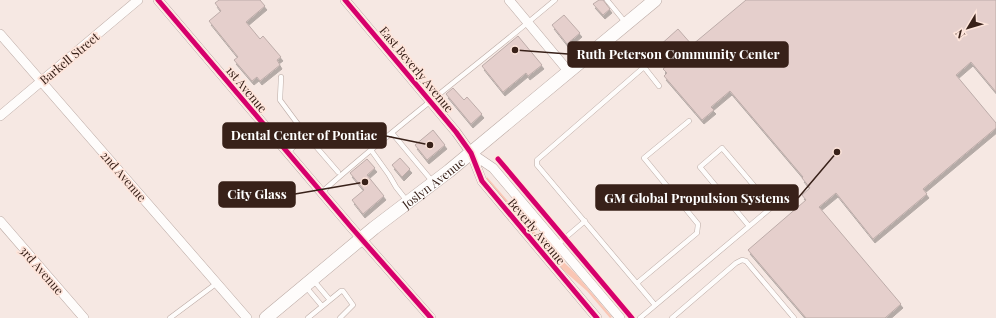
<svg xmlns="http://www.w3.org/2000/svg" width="996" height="318" font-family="'Playfair Display',serif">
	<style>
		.green { fill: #fac6b4 }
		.building { fill: #e5cfcc; stroke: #bdaca9; filter: url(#shadow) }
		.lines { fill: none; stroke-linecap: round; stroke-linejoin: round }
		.service-casing { stroke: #bbaaa4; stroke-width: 5.5 }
		.minor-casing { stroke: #bbaaa4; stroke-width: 10 }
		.secondary-casing { stroke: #bbaaa4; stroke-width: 14 }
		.service { stroke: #fefcfb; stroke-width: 4.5 }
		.minor { stroke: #fefcfb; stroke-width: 9 }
		.secondary { stroke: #fefcfb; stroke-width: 13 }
		.cycleway-casing { stroke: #fee5db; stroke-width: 8 }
		.cycleway { stroke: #d6006c; stroke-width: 5 }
		.labels { text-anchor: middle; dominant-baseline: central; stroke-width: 3.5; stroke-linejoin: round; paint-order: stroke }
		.street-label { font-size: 12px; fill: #382119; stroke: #fee5db }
		.leader { fill: none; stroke: #382119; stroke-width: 1.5 }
		.callout-dot { fill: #382119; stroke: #fee5db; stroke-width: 1.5 }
		.callout { fill: #382119; stroke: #382119; stroke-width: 1.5 }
		.callout-label { font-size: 13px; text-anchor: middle; font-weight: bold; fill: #fff }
	</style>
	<defs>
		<filter id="shadow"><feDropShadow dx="2" dy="4" stdDeviation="0" flood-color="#0004"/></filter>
	</defs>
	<rect width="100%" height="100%" fill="#f6e8e3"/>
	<path class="green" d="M487,177L545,244L575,273L612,317L610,318L587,291L563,270L486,179Z"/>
	<path class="building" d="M219,0H260L265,6L246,22L260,39L263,36L281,57L277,60L280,65L260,81L257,77L252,81L234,60L238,57L209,21L221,11L215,3Z
		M599,0H603L610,9L603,15L593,4Z
		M746,0H996V92L971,62L956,75L996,123V128L923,189L927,194L873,239L836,193L819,207L901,304L885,318H806L748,250L806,200L802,195L810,188L802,178L803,177L730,91L711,107L714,110L702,120L664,76L667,73L663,69L671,62L658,47L678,29L692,45Z
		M564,15L580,33L567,44L552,25Z
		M518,36L542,65L528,76L526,73L503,92L482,66Z
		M453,88L464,100L467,97L482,114L471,124L446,94Z
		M433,130L445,145L427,160L415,145Z
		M400,158L410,169L402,177L392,165Z
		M367,159L375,168L367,175L384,196L363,214L352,200L364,190L350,173Z"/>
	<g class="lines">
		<g class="service-casing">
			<path id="service" d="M607,0L625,22
				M281,77L280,100L306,135L288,152
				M392,133L432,181
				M306,135L338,172
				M371,150L389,175L396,187L407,201
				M322,192C397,125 478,65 555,0
				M558,244L585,221
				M314,281L330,300
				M637,283L697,233L698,224L644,158L689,121
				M306,287L322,306
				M655,305L537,165V160L644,67L659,86
				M170,318L217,283
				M308,318L341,291H343L353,305L340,318
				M640,318L772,207L722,148L700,167L749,226
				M672,318L736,263L742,260L746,261L794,318"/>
		</g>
		<g class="minor-casing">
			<path id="minor" d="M158,0L351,227L431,318
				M345,0L456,132L471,153L482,181L597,318
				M509,0L569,72
				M0,34L247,318
				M0,116L138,0
				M471,153L493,168L620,318
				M0,221L84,318"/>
		</g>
		<g class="secondary-casing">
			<g id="secondary">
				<path id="s1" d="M266,318L374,228L449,171L655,0"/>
			</g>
		</g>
		<use href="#service" class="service"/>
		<use href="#minor" class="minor"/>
		<use href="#secondary" class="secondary"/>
		<g class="cycleway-casing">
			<path id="cycleway" d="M158,0L351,227L431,318
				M345,0L456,132L471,153L482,181L597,318
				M498,159L632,318"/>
		</g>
		<use href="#cycleway" class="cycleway"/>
	</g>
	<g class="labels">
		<g class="street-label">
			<text transform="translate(69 58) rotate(-40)">Barkell Street</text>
			<text transform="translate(417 69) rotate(50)">East Beverly Avenue</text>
			<text transform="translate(247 89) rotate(50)">1st Avenue</text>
			<text transform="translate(124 176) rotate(49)">2nd Avenue</text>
			<text stroke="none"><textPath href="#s1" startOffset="215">Joslyn Avenue</textPath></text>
			<text transform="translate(537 231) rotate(50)">Beverly Avenue</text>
			<text transform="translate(42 270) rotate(49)">3rd Avenue</text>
		</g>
	</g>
	<path class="leader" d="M515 50L568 54M430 145L386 136M365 182L295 194M837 152L798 198"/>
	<g class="callout-dot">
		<circle cx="515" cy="50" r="4"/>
		<circle cx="430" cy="145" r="4"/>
		<circle cx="365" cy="182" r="4"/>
		<circle cx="837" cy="152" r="4"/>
	</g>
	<g class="callout">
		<rect x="568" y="42" width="220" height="25" rx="4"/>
		<rect x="223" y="123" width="163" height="25" rx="4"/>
		<rect x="219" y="182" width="76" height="25" rx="4"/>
		<rect x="596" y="185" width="202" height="25" rx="4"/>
	</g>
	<g class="callout-label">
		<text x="678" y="59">Ruth Peterson Community Center</text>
		<text x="304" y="140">Dental Center of Pontiac</text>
		<text x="257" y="199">City Glass</text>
		<text x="697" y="203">GM Global Propulsion Systems</text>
	</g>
	<g transform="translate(968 28) rotate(232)" stroke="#fee5db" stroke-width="3" paint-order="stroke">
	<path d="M0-3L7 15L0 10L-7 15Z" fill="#382119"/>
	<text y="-6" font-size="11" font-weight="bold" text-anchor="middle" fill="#382119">N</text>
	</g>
</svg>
